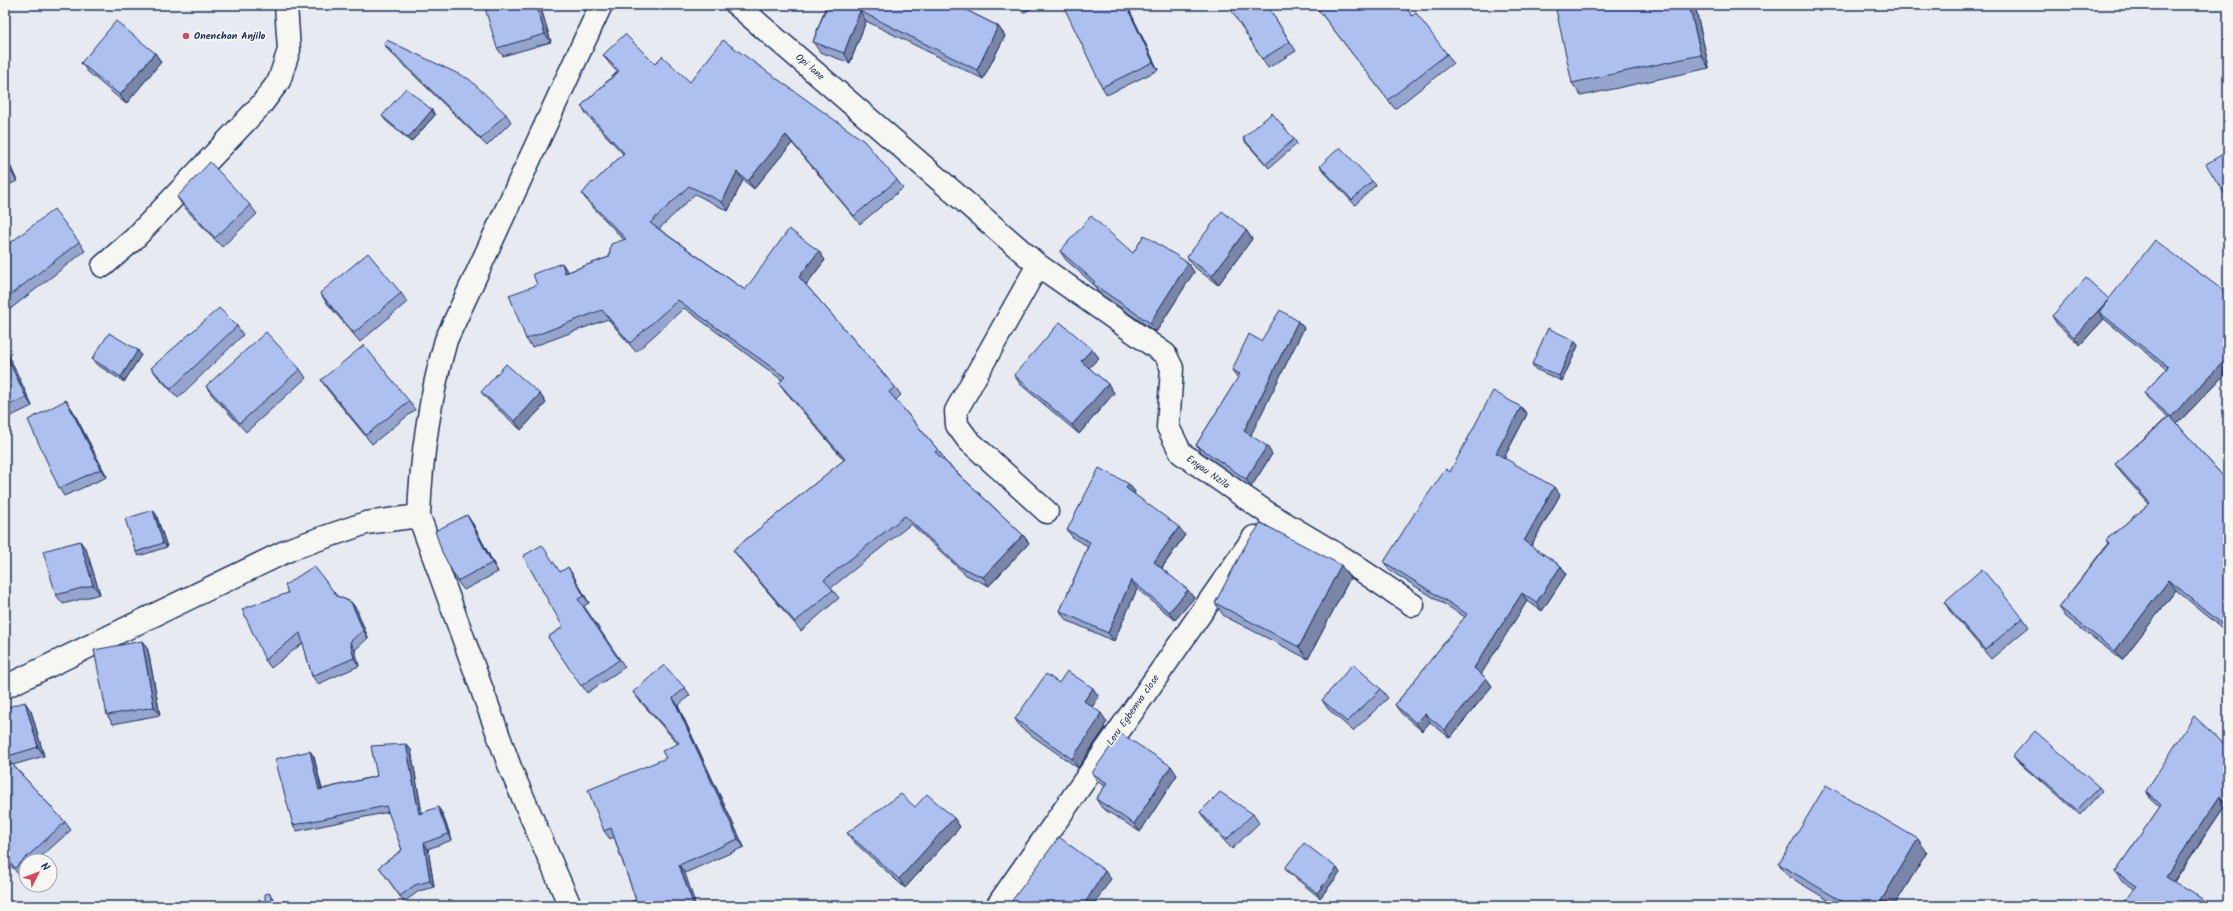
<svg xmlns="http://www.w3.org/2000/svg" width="2233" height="911" font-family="Kalam,sans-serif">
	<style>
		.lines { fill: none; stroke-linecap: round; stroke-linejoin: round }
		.minor-casing { stroke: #1b2f5e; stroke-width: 25 }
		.minor { stroke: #f6f6f2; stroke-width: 22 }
		.wall { fill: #95a5ce; stroke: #1b2f5e }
		.shaded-wall { fill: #7986a7; stroke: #1b2f5e }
		.building { fill: #adc0ef; stroke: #1b2f5e }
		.poi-dot { fill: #d1495b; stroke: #f6f6f2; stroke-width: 1.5 }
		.labels { text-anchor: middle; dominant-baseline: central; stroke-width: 3.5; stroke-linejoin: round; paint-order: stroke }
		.poi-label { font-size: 10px; font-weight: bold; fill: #1b2f5e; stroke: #f6f6f2; text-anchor: start }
		.street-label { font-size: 10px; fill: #1b2f5e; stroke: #f6f6f2 }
	</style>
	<rect width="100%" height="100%" fill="#e7ebf1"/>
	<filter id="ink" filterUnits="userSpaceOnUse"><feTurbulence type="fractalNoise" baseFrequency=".025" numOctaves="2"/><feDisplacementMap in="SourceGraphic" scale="8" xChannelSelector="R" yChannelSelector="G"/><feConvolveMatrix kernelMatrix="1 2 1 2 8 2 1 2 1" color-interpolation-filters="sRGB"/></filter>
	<g filter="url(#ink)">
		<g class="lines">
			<g class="minor-casing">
				<path id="minor" d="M737,5L1038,265L1165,354L1172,368L1168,427L1181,453L1269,514L1343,558L1413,605
					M1038,265L956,411L957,425L968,440L1047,512
					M103,266L134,239L261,105L279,81L289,50L286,5
					M419,516L511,770L570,906
					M5,687L293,548L366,523L419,516C421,457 430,397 446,340L601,5
					M997,906L1254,537"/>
			</g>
			<use href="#minor" class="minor"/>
		</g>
		<path class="wall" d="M540,5L551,42L503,56L497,48Z
			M824,5H956L998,26L1005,36L983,79L866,21L850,63L820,52L813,42L826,6Z
			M1018,5H1038L1023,13Z
			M1127,5L1158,70L1107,95L1102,87Z
			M1267,5L1296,51L1268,68L1262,59Z
			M1695,5L1709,68L1581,96L1572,83Z
			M1317,8L1412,16L1447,54L1453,63L1395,109Z
			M384,44L506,114L511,122L487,146L389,51Z
			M155,53L161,62L126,104L88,72L81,63Z
			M603,55L655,64L690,82L897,180L903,188L860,224L792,143L754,189L743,180L728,211L695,194L659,229L745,290L825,260L806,285L895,387L901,395L896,400L938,450L944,458L943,459L1023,535L1029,543L989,586L966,575L911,524L831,588L839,598L801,631L739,558L733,550L844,460L785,391L779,383L782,380L684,308L636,352L608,319L532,347L526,339L537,285L568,272L609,257L624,240L588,202L582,194L623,154L587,115L581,106L617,72L609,63Z
			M435,115L411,142L386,121L382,116Z
			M1243,138L1294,139L1297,144L1269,168L1246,143Z
			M5,154L17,181L5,187Z
			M1320,166L1372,181L1376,185L1355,205L1323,171Z
			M177,197L250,205L257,214L222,247L183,206Z
			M1246,230L1252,239L1218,285L1193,266L1187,257Z
			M79,242L85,251L5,313V247Z
			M1060,251L1133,253L1188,263L1194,272L1156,332L1099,293L1093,284L1066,260Z
			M320,293H401L407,302L360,342L326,302Z
			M2228,294V371L2177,424L2228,482V633L2176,590L2122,660L2066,617L2059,607L2108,543L2106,540L2149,504L2122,474L2115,464L2168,417L2150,401L2144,393L2166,369L2104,319L2080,345L2057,324L2052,316Z
			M1298,321L1304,328L1250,436L1272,454L1251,487L1201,452L1196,445L1238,378L1237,377L1232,370L1261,341Z
			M5,322L10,331L5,334Z
			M237,326L243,335L178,398L158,377L151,368Z
			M1575,341L1578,346L1562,381L1535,369L1532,364Z
			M1092,349L1099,358L1089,368L1108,384L1114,393L1079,434L1020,384L1014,375Z
			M5,350L8,354L32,406L5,419Z
			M141,355L124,382L96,364L92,359Z
			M300,369L306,378L246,432L212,395L206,386Z
			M321,380L409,401L415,410L372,444L327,389Z
			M481,392L540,394L546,403L521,430L488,400Z
			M1521,407L1527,414L1504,458L1560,495L1531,546L1561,566L1566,574L1542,611L1527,601L1481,674L1486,678L1492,686L1450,738L1430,722L1422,731L1401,713L1395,705L1465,617L1389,570L1384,562L1450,472Z
			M72,409L107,477L64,496L59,488Z
			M1129,484L1135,492L1134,494L1185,535L1162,568L1194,598L1175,620L1137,589L1114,641L1066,620L1060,611L1088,546L1073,538L1067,530Z
			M156,514L167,547L139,556L136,552Z
			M473,524L498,572L464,590L457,581Z
			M86,549L100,594L63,604L56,595Z
			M560,572L573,575L589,603L584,606L625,667L587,693L548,637L563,627Z
			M1350,578L1308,659L1224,616L1215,603Z
			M337,596L351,602L357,610L368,638L355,650L359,666L318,684L312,676L303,643L271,668L265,660Z
			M1944,602L2023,618L2029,627L1991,659L1950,611Z
			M142,641L148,650L160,715L113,724L107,715Z
			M1059,683L1099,697L1092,707L1107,722L1104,726L1105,728L1078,768L1021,728L1015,719Z
			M685,688L690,695L678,706L744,847L685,873L636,900L614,837L610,839L604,831L678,744L639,700L633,692Z
			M1381,689L1388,698L1353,731L1328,709L1322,700Z
			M5,708L31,711L44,756L13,765L65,822L71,830L36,861H26V870L20,876L5,859V766L6,765L5,763Z
			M2228,738V806L2226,804L2174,882L2135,889L2121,880L2115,872L2160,807L2151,799L2146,791L2223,743Z
			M406,744L411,750L422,813H442L452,840L428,849L434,887L419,891L404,902L379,867L402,850L389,812L297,831L293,825L310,751L314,757L322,789L377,776Z
			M2013,756L2099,787L2102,791L2080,815L2042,781L2041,782L2017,761Z
			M1092,773L1177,775L1140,832L1102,808L1096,799L1105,786L1098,782Z
			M915,807L954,818L960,827L905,888L854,842L847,833Z
			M1200,812L1253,814L1259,823L1232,849L1206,821Z
			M1927,852L1894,906H1838L1788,876L1779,864Z
			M1285,868H1337L1340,873L1320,898L1288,872Z"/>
		<path class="shaded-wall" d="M536,5H540L551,42L545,34Z
			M1126,5H1127L1158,70L1153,62Z
			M1689,5H1695L1709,68L1701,55Z
			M860,11L866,21L850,63L844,53Z
			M998,26L1005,36L983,79L977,70Z
			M155,53L161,62L126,104L120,95Z
			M432,110L435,115L411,142L408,138Z
			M786,135L792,143L754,189L748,181Z
			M5,154L17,181L11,172L5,159Z
			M737,172L743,180L728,211L722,202Z
			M1246,230L1252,239L1218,285L1212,276Z
			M819,251L825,260L805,286L799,277Z
			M562,263L568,272L571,282L565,273Z
			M1188,263L1194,272L1156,332L1150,323Z
			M2109,299L2099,312L2104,319L2080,345L2074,337Z
			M1298,321L1304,328L1249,439L1244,431Z
			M1575,341L1578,346L1562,381L1559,376Z
			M1092,349L1099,358L1087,370L1081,361Z
			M5,350L8,354L32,406L26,397L5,353Z
			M138,350L141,355L124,382L121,377Z
			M2228,357V371L2176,425L2171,417Z
			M1108,384L1114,393L1079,434L1072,425Z
			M540,394L546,403L521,430L515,421Z
			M66,400L72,409L107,477L101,469Z
			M1521,407L1527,414L1502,461L1496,453Z
			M1267,446L1272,454L1251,487L1246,479Z
			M1129,484L1135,492L1132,497L1126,488Z
			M1554,487L1560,495L1529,549L1524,541Z
			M153,510L156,514L167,547L163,543Z
			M467,515L473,524L498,572L492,563Z
			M1179,527L1185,535L1160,570L1154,562Z
			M1023,535L1029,543L989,586L983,577Z
			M80,541L86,549L100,594L93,585Z
			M1341,565L1350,578L1308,659L1299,647Z
			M1561,566L1566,574L1542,611L1536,603Z
			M568,567L573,575L589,603L584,596Z
			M1131,580L1137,589L1114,641L1108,633Z
			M2169,580L2176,590L2122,660L2115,651Z
			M1188,590L1194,598L1175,620L1169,612Z
			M1522,593L1527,601L1480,676L1474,668Z
			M351,602L357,610L368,638L363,630Z
			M142,641L148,650L160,715L154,707Z
			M350,642L355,650L359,666L354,658Z
			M1486,678L1492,686L1450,738L1445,730Z
			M1093,688L1099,697L1090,710L1084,701Z
			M673,698L678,706L744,847L738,839Z
			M25,702L31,711L44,756L38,747Z
			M1101,713L1107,722L1104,726L1105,728L1078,768L1072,759Z
			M1425,714L1430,722L1422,731L1416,723Z
			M406,744L411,750L423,820L419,814Z
			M310,751L314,757L323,796L319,790Z
			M1171,766L1177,775L1140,832L1134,824Z
			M2039,776L2042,781L2041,782L2038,778Z
			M2220,796L2226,804L2171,885L2166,877Z
			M438,807L442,813L452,840L448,834Z
			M954,818L960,827L905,888L899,879Z
			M1918,839L1927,852L1894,906H1878Z
			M424,843L428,849L434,887L430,881Z
			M679,865L685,873L696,906H694Z
			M1337,868L1340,873L1320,898L1317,893Z
			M1105,871L1111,879L1093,906H1083Z
			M269,893L275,901L277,906H275Z"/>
		<path class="building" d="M484,5H536L545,34L497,48Z
			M827,5H956L998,26L977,70L860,11L844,53L813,42Z
			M1063,5H1126L1153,62L1102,87Z
			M1228,5H1267L1290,42L1262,59Z
			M1321,5H1404L1412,16L1416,13L1447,54L1388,100L1317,8Z
			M1555,5H1689L1701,55L1572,83Z
			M116,21L155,53L120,95L81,63Z
			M625,34L655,64L662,56L690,82L723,40L864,141L897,180L854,216L786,135L748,181L737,172L722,202L689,186L650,223L745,290L789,229L819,251L799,277L895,387L889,392L938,450L935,452L1023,535L983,577L960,567L905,516L824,580L833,590L795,622L733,550L845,459L779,383L785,377L678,300L630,343L602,310L526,339L509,295L537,285L533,274L562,263L565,273L609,257L611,244L626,239L582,194L592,182L593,183L624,153L581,106L619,71L603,55Z
			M387,40L469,79L506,114L481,139L384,44Z
			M406,88L432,110L408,138L382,116Z
			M1272,113L1294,139L1266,164L1243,138Z
			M1340,147L1372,181L1352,200L1320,166Z
			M2228,151V200L2206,164Z
			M5,159L11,172L5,175Z
			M210,162L250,205L215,238L177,197Z
			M54,209L79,242L5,299V247Z
			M1222,211L1246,230L1212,276L1187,257Z
			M1091,216L1133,253L1144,235L1188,263L1150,323L1093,284L1095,282L1060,251Z
			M2155,240L2228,294V357L2171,417L2144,393L2168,367L2099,312L2109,299L2074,337L2052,316L2086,278L2109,299Z
			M368,253L401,293L354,333L320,293Z
			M219,308L237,326L171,389L151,368Z
			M1280,310L1298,321L1244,431L1267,446L1246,479L1196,445L1240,374L1232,370L1249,334L1261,341Z
			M1060,322L1092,349L1081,361L1108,384L1072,425L1014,375Z
			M1548,328L1575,341L1559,376L1532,364Z
			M266,332L300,369L240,423L206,386Z
			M109,333L138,350L121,377L92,359Z
			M364,345L409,401L366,435L321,380Z
			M5,353L26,397L5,407Z
			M506,364L540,394L515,421L481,392Z
			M1493,391L1521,407L1496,453L1554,487L1524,541L1561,566L1536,603L1522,593L1474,668L1486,678L1445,730L1425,714L1416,723L1395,705L1467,614L1384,562L1416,511L1446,469L1450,472Z
			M66,400L101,469L59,488L28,420Z
			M2170,416L2228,482V629L2169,580L2115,651L2059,607L2109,543L2106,540L2150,503L2115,464Z
			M1099,468L1129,484L1126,488L1179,527L1154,562L1188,590L1169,612L1131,580L1108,633L1060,611L1090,542L1067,530Z
			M153,510L163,543L136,552L125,519Z
			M467,515L492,563L457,581L442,552L435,531Z
			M1261,523L1341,565L1299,647L1215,603L1245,546Z
			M80,541L93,585L56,595L43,551Z
			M542,545L560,572L568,567L584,596L578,599L619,660L581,686L548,637L563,627L523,556Z
			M314,566L337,596L351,602L363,630L350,642L354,658L312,676L300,633L265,660L242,609L288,593L285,585Z
			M1982,569L2023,618L1985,650L1944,602Z
			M142,641L154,707L107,715L94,650Z
			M1353,664L1381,689L1347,722L1322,700Z
			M664,665L685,688L673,698L738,839L679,865L694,906H624L623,904L636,900L611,828L604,831L588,790L666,758L662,751L679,743L633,692Z
			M1067,671L1093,688L1084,701L1101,713L1098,718L1099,719L1072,759L1015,719L1046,674L1059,683Z
			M25,702L38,747L5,757V708Z
			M2194,716L2223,743L2228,738V799L2225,801L2220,796L2166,877L2214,906H2119L2137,886L2115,872L2161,805L2146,791Z
			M2035,731L2099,787L2077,810L2039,776L2038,778L2013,756Z
			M1120,733L1171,766L1134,824L1096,799L1107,783L1092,773Z
			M406,744L419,814L438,807L448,834L424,843L430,881L415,885L400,896L379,867L402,850L386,806L293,825L275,759L310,751L319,790L377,776L371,746Z
			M12,764L65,822L15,868L5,857V766Z
			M1826,785L1918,839L1878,906H1850L1779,864Z
			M1220,792L1253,814L1226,840L1200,812Z
			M901,794L915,807L927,794L954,818L899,879L847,833Z
			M1059,837L1105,871L1083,906H1016L1011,902Z
			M1304,843L1337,868L1317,893L1285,868Z
			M269,893L275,906H256L265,902V894Z
			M64,902L65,906H53Z
			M804,904L806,906H801Z"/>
	</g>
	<circle class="poi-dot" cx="186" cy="36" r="4"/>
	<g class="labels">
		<g class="poi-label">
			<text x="194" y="36">Onenchan Anjilo</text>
		</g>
		<g class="street-label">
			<text transform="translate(810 67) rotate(41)">Opi lane</text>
			<text transform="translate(1208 472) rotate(35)">Enyau Nzila</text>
			<text transform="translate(1133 710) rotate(-55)">Leru Egbemva close</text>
		</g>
	</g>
	<rect width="2233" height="911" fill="none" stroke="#f6f6f2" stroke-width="20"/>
	<rect x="10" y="10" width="2213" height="891" fill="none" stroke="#1b2f5e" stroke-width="1.5" filter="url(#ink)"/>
	<g transform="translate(38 873) rotate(48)"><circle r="19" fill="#f6f6f2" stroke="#9ea6b7"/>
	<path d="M0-3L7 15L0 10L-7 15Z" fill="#d1495b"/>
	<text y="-6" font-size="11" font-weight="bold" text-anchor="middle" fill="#1b2f5e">N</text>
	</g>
</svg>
